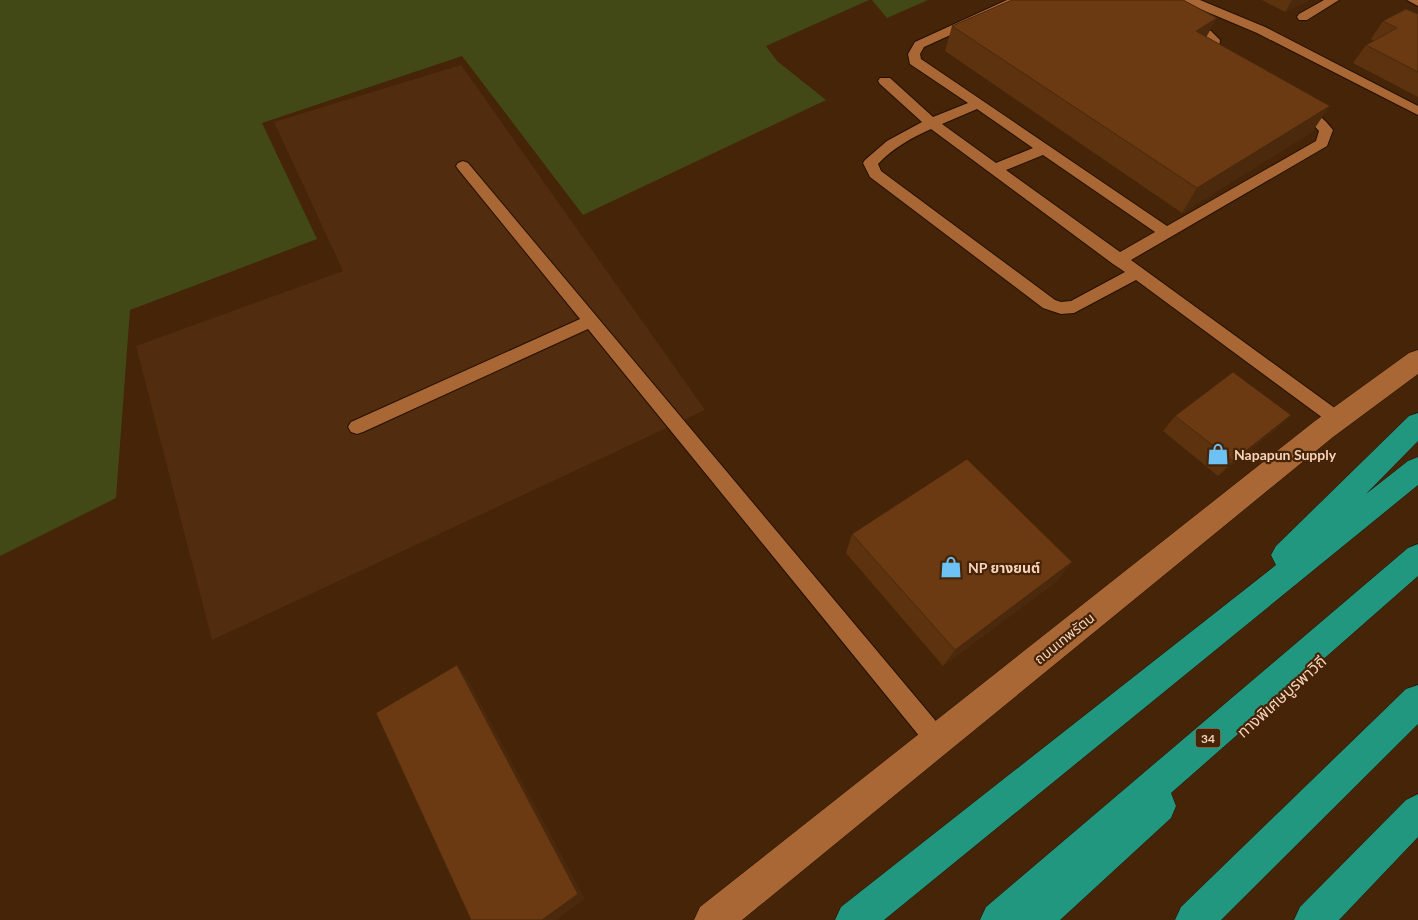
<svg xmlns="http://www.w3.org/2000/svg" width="1418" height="920" font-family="Lato,'Noto Sans Thai',sans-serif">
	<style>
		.built { fill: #522c0e }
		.green { fill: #434916 }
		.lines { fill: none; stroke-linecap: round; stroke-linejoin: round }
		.lane-casing { stroke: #241002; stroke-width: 2 }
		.secondary-casing { stroke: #241002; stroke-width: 1 }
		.highway-casing { stroke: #241002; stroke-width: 1 }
		.lane { fill: #a96735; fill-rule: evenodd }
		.secondary { fill: #a96735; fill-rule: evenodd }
		.highway { fill: #219780; fill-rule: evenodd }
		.wall { fill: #5c320f }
		.shaded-wall { fill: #4b290d }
		.building { fill: #6b3a12; stroke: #4b290d }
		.labels { text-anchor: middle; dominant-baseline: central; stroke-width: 4.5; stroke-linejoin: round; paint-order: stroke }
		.shield { fill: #452408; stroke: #c29e85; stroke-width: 1 }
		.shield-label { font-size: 12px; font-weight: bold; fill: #f8d3ba }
		.poi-label { font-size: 14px; font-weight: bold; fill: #f8d3ba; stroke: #452408; text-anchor: start }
		.street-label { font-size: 14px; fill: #f8d3ba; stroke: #452408 }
		.near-street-label { font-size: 16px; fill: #f8d3ba; stroke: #452408 }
	</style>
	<rect width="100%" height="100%" fill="#452408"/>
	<path class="built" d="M461,65L705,410L212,640L136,346L343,271L274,122Z"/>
	<path class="green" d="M0,0H869L766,46L777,61L826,100L583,215L462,56L262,123L317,239L130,310L116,498L0,556Z
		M872,0H928L887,18Z"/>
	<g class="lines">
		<g class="lane-casing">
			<path id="lane" d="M1007,0H1023L1021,3L924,47L920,54L921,59L1167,226L1316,141L1319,131L1311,122L1292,112L1290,109L1292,106C1307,102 1325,119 1333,130L1327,146L1131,260L1343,414L1346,419L1343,424L1337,426L1331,424L1136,280L1074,313L1061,314L1043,308L870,177L863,163L865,160L887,141L922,122L880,84L878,81L880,78H890L933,117L968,103L910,64L908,54L915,42ZM977,109L1033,148L996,163L942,124ZM931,129L1113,264L1125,272L1071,301L1061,302L1055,300L881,171L878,164C893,148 911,138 931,129ZM1043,155L1155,232L1120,252L1006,170Z
				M1136,0H1151L1211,31L1220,40L1218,58L1222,64L1221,67H1211L1206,58L1208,41L1203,37Z
				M1184,0H1200L1265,27L1418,106V115L1257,33L1186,3Z
				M1324,0H1339L1307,20H1299L1297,17L1299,14Z
				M1407,0H1418V6Z
				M463,161L468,163L945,732L948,740L945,748L937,751L929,748L588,329L363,432L357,434L351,432L348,427L351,422L580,319L458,169L456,166L458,163Z"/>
		</g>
		<g class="secondary-casing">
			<path id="secondary" d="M1418,350V374L1333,437L742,920H694L700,907L1315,421L1409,353Z"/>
		</g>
		<g class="highway-casing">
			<path id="highway" d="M1418,413V441L1366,494L1408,461L1418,457V485L884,920H835L841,907L1276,565L1271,555L1276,546L1409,416Z
				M1418,544V576L1171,793L1176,806L1171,818L1060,920H980L986,907L1408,548Z
				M1418,685V724L1221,920H1175L1181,907L1406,689Z
				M1418,794V837L1339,920H1294L1300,907L1406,800Z"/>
		</g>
		<use href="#lane" class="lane"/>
		<use href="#secondary" class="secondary"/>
		<use href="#highway" class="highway"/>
	</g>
	<path class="wall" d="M1262,0H1309L1285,12Z
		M1418,14V97L1353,63L1366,45L1374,41L1371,39L1383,21Z
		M952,26L1207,37L1312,132L1182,213L945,51Z
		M1291,415L1275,430L1218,476L1163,431L1175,416Z
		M852,534L1072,562L1057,581L943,666L846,553Z"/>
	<path class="shaded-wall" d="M1292,0H1309L1285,12Z
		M1217,18L1203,43L1196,31Z
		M1330,106L1312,132L1182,213L1197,188Z
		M1291,415L1275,430L1218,476L1233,461Z
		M1072,562L1057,581L943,666L955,650Z
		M457,665L468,680L585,899L556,920H542Z"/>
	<path class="building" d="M1012,0H1183L1217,18L1196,31L1330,106L1197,188L952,26Z
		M1406,9L1418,14V72L1366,45L1397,28L1383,21Z
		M1233,372L1291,415L1233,461L1175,416Z
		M967,459L1072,562L955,650L852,534Z
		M457,665L578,894L542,920H471L376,713Z"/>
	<defs>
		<g id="shop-bare" transform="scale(1.725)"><path d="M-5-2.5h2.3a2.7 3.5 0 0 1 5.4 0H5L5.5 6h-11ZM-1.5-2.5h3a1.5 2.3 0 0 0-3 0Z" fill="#6ec2f3" stroke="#452408" stroke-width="2.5" paint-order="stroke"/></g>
	</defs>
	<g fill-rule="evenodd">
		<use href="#shop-bare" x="1218" y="454"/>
		<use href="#shop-bare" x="951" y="567"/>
	</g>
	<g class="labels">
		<rect class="shield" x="1195.5" y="728.5" width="25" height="19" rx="4"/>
		<g class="shield-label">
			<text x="1208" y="738">34</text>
		</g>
		<g class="poi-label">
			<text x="1234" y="454">Napapun Supply</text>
			<text x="968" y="567">NP ยางยนต์</text>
		</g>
		<g class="street-label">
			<text transform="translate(1064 638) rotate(-39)">ถนนเทพรัตน</text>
		</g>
		<g class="near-street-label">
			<text transform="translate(1281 696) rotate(-42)">ทางพิเศษบูรพาวิถี</text>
		</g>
	</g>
</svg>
